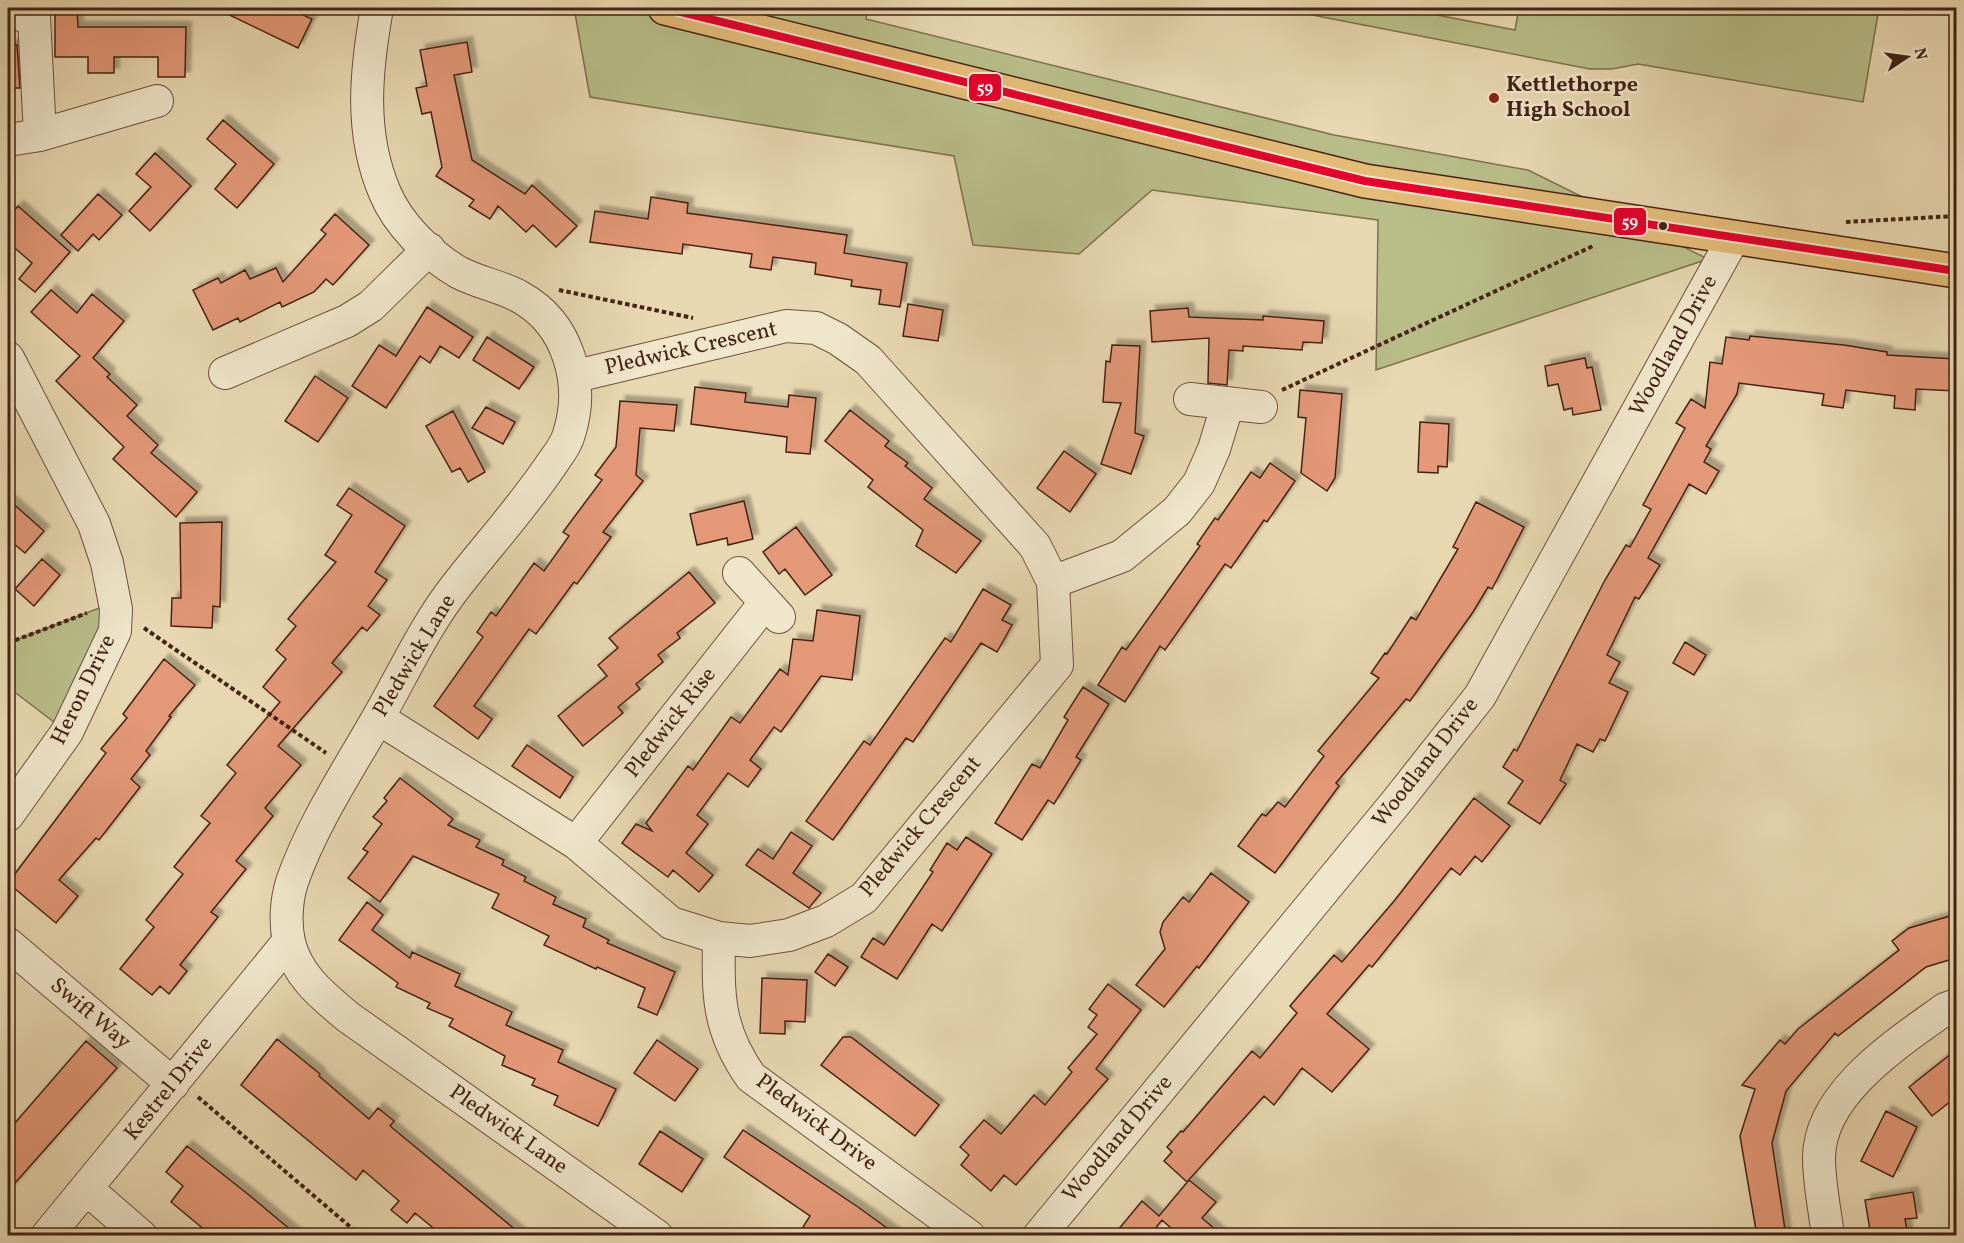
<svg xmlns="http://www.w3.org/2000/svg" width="1964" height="1243" font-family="Vollkorn,serif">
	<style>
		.green { fill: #b9be89; stroke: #7f7050; stroke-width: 1.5 }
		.building { fill: #e39877; stroke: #452216; stroke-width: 1.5; filter: url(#shadow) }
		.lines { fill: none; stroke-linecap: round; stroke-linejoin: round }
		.minor-casing { stroke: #6e503d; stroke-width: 34 }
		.major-casing { stroke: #452216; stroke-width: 36 }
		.path { stroke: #452216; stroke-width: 4; stroke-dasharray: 4.5 3; stroke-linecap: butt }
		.minor { stroke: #f0e6cc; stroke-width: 32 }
		.major { stroke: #e4bc78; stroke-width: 33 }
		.bus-1-casing { stroke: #f0e6cc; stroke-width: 12 }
		.bus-1 { stroke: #e4002b; stroke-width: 8 }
		.poi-dot { fill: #8f2418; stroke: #f0e6cc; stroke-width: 2 }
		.bus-dot { fill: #452216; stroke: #f0e6cc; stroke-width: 2 }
		.labels { text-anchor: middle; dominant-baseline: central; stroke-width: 5; stroke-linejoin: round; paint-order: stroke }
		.poi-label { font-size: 22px; font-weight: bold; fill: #452216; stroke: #f0e6cc; text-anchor: start }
		.street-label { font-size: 22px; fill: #452216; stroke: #f0e6cc }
		.line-badge { stroke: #f0e6cc; stroke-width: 2 }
		.badge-label { font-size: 16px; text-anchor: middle; font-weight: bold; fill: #fff }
	</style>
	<defs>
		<filter id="shadow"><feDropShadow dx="5.5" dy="-5.5" stdDeviation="1.5" flood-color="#0004"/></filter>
	</defs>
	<rect width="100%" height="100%" fill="#e8d8b1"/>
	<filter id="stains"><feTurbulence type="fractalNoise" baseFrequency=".00333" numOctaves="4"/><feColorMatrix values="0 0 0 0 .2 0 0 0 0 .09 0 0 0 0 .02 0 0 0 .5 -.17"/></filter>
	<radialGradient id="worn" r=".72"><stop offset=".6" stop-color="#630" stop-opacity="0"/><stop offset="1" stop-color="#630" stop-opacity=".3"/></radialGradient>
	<path class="green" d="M574,8H868L866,19L1334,135L1528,170L1708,259L1376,370L1378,220L1152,190L1079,254L973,245L954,156L590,97Z
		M1276,8H1401L1515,30L1519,8H1879L1863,102L1638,64L1612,69H1590Z
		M115,602L67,732L8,687V643Z"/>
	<path class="building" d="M55,8H77L78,27H186L185,77H158V57H114V73H88V57H55Z
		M215,8H288L312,19L298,48Z
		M467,42L472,72L454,75L472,160L525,194L532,185L577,226L556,247L533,225L526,232L498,206L490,219L469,206L474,200L436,176L442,167L431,112L422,114L416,88L427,86L420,50Z
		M8,45H17L20,88H8Z
		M223,120L274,164L237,208L215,189L236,164L207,139Z
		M155,153L191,186L150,231L129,211L151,187L136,174Z
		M98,194L122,215L99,240L93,234L78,251L61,235Z
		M651,197L688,203L687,213L847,235L844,253L907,263L900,307L879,304L881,290L851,286L852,280L815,274L816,263L773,257L771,270L750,267L752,254L683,244L682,254L590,242L595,211L648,219Z
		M18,206L70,252L35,292L19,279L32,263L8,242V218Z
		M335,214L369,245L333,285L326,279L314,292L282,307L280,302L240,322L238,318L213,330L193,290L218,278L221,283L245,270L250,279L276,268L283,282L326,234L321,230Z
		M51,290L77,313L92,294L124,321L93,358L110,374L107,377L137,405L127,416L158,445L151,453L197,492L176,517L113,459L124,447L56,381L80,356L31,312Z
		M908,304L943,310L938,341L903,336Z
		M427,307L473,337L459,358L440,346L430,363L420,356L386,408L352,386L379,345L396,356Z
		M1188,308L1189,317L1263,320V316L1324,321L1322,343L1303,342L1302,350L1243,346V351L1229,350L1227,385L1208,383L1209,338L1152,342L1150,311Z
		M1750,336L1844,345L1887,352V355L1956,359V391L1916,389L1915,410L1894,408L1895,396L1846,390L1843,408L1822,405L1824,394L1739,383L1737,394L1706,446L1711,449L1704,462L1719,471L1706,494L1689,484L1648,558L1660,565L1639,599L1635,597L1607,655L1620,662L1609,683L1628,692L1605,741L1600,739L1593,752L1577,744L1560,780L1566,784L1540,824L1508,803L1523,781L1503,767L1514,749L1517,751L1605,580L1626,545L1630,547L1651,509L1643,505L1685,428L1676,423L1691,399L1705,408L1710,362L1722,364L1726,337L1749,340Z
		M487,337L534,367L519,389L473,360Z
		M1112,345L1140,346L1135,433L1144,436L1131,474L1101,464L1121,403L1103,402L1106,361L1110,362Z
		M1585,358L1587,368L1592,367L1601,410L1573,415L1572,408L1564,410L1558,384L1548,386L1545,366Z
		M315,376L348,398L318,442L285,421Z
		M695,387L746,393L745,402L788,407L789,395L816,398L810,454L786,452L787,437L691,424Z
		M1300,390L1342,394L1335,478L1327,491L1301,473L1306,418L1298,417Z
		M620,401L677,405L674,431L640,428L636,475L643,481L603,532L611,537L577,584L574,582L536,634L529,629L474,706L492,719L478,739L434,706L483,637L477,632L491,612L496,616L534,563L544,571L569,536L563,532L602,480L595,475L616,447Z
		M486,407L515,422L503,444L472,428Z
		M850,410L889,441L885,446L908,463L905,466L932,488L924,499L981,541L956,573L916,546L923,530L868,487L873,480L825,441Z
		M453,411L485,472L468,482L460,468L452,472L426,426Z
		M1420,422L1449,424L1447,467L1438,466V473L1418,472Z
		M1064,451L1096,474L1070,512L1037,488Z
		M1270,463L1295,481L1267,522L1264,520L1231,568L1225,564L1165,650L1160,646L1125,702L1098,685L1122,647L1126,650L1200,546L1197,544L1215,518L1218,520L1251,472L1260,478Z
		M349,488L405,526L375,572L387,580L368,606L380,615L367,631L362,627L332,663L342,672L278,746L301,765L265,808L273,816L236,861L246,869L211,912L218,917L180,965L187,971L169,994L160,986L152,995L120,969L154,927L146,920L183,874L174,867L210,823L201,816L236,773L227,765L280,702L263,687L286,659L276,650L296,626L288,619L336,562L325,555L352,515L337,505Z
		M8,499L44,531L25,553L8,539Z
		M744,501L753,539L728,545L727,538L697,545L690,514Z
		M1476,502L1524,527L1492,589L1488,587L1473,612L1410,701L1406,699L1336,783L1339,786L1275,873L1238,846L1262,814L1266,816L1278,802L1285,807L1324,756L1318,751L1379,678L1371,673L1385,653L1387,654L1411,617L1416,620L1458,549L1453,547Z
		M222,522L220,607L213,606L212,628L171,626L172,598H181L180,523Z
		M796,527L832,575L805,595L785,569L779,574L763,552Z
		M42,559L60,575L34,606L15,589Z
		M689,572L715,603L677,633L680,638L658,655L663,662L636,684L640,689L618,707L623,713L583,746L558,716L607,676L598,665L618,648L609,638Z
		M983,589L1011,605L1002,620L1012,625L997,652L981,643L913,742L906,738L833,840L806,821L864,741L870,745L945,638L951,642Z
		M817,610L860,616L852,680L821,676L781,732L774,727L750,760L761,769L748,787L728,773L697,815L708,824L686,853L713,875L699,892L673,870L668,877L622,843L636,824L652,831L646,823L688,766L693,770L731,717L740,723L780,669L788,675L793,639L813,641Z
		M1685,642L1706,655L1694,675L1673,663Z
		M164,659L195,685L169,716L171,717L146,751L150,755L131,779L140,787L99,840L96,838L59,880L78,896L56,923L8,883L106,753L101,749L127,718L123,714Z
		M1083,687L1109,704L1076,757L1081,760L1054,804L1048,800L1022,840L995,823L1032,764L1040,768L1068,720L1064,717Z
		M527,745L573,777L560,798L512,766Z
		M400,778L453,819L448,825L480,840L476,847L504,860L502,865L526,877L524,881L556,897L553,904L586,919L583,927L609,940L607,943L675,972L657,1015L638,1007L645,988L597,967L596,969L544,945L549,936L492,908L499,894L413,856L380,902L348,878L368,852L363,849L382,824L373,817L387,801L384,798Z
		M1474,798L1510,826L1482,862L1475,856L1460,875L1451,868L1372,967L1369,965L1327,1014L1369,1049L1332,1092L1302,1068L1274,1105L1264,1096L1187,1182L1164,1161L1172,1152L1167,1147L1181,1131L1183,1132L1252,1051L1260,1058L1297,1013L1290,1006L1334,955L1342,962L1395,900Z
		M791,832L812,846L793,873L821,893L809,908L746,865L758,849L773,859Z
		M966,837L992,854L942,931L932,924L897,979L861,957L873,938L884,945L933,872L930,870L947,843L957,850Z
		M1211,873L1249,902L1199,968L1197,966L1164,1007L1136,985L1165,949L1160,932L1163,922L1183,897L1189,902Z
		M367,902L383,915L372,930L410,958L412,952L460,974L455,986L512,1012L506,1025L563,1050L558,1062L616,1089L598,1126L554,1105L558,1096L532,1085L535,1079L502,1065L505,1056L449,1026L453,1019L427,1008L430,1003L396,987L398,983L339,940Z
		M1950,916L1956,936V958L1926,967L1838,1036L1835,1033L1786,1091L1772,1143L1786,1236H1757L1740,1136L1755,1089L1742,1085L1780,1040L1785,1044L1798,1029L1899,950L1892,941L1909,928Z
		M828,954L848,967L835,986L815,972Z
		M762,978L807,980L805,1022L785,1021V1034L760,1033Z
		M1108,984L1141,1010L1096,1069L1108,1079L1016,1185L1004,1175L991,1191L961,1165L969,1155L960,1147L984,1120L1001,1134L1034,1095L1045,1105L1072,1072L1068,1068L1097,1034L1088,1027L1097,1015L1089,1009Z
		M843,1037H851L939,1105L915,1136L821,1065Z
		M277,1039L320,1074L319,1076L369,1119L378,1108L394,1121L390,1126L523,1236H443L415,1213L407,1223L391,1210L399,1201L363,1170L356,1180L241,1085Z
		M657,1040L698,1069L675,1101L634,1073Z
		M86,1041L117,1068L8,1191V1131Z
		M1956,1050V1097L1932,1116L1909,1087Z
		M1886,1111L1917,1127L1893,1177L1861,1161Z
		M743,1130L858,1207L898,1236H816L803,1227L810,1216L724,1157Z
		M660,1131L703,1159L682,1192L639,1164Z
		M187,1146L249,1195L298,1236H212L171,1202L183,1186L166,1172Z
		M1189,1180L1216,1202L1202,1218L1223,1236H1180L1162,1220L1149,1236H1113L1142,1201L1159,1216Z
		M1913,1192L1917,1218L1905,1219L1908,1236H1871L1865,1200Z"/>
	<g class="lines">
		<g class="minor-casing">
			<path id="minor" d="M377,8C366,70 359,132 385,193C398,224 429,255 458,272C478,283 501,286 520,297C569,324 585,384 569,434C566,446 557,456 551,465C522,508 488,545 457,585C426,624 404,672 379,716C349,769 312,824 292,882C286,901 285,924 289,942C297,976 323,996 348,1017L657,1236
				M8,13L34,17L40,135
				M8,140L40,135L157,101
				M8,358L94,524L107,563L116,609L115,631L67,732L8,815
				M225,373L347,321L371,306L429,249
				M1190,399L1261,407
				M739,573L779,617
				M1053,582L1122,556L1177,511L1199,483L1214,449L1228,403
				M378,718L576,843L671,923L719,938L750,941L789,935L826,921L864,898L1057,665L1053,582L1035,546L868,360L838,339L816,328L786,326L576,376
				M576,843L765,603
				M719,938C718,994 717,1029 751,1077L969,1236
				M8,944L173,1084
				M87,1189L141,1236
				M47,1236L289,941
				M1039,1236L1398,800L1480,696L1734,237
				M1828,1236C1825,1211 1819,1183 1819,1158C1819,1093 1898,1043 1945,1009L1956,1005"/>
		</g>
		<g class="major-casing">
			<path id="major" d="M665,8L1365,181L1956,271"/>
		</g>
		<path class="path" d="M1846,222L1956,216
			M559,290L693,318
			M1282,390L1593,246
			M144,628L326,753
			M8,643L87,613
			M198,1097L361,1236"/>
		<use href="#minor" class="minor"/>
		<use href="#major" class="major"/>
		<g class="bus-1-casing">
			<path id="bus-1" d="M665,8L1365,181L1956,271"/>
		</g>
		<use href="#bus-1" class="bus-1"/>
	</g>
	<circle class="poi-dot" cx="1494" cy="98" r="6"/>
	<circle class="bus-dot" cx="1663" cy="226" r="5"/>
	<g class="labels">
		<g class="poi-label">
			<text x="1506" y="85">Kettlethorpe<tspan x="1506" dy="25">High School</tspan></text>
		</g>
		<g class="street-label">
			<text transform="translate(1674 346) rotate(-61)">Woodland Drive</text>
			<text transform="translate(691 349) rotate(-13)">Pledwick Crescent</text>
			<text transform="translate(415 656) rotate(-59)">Pledwick Lane</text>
			<text transform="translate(84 690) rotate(-64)">Heron Drive</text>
			<text transform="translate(671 723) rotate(-52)">Pledwick Rise</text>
			<text transform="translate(1426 763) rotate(-52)">Woodland Drive</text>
			<text transform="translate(921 827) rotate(-50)">Pledwick Crescent</text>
			<text transform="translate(90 1014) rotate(40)">Swift Way</text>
			<text transform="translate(169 1089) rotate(-51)">Kestrel Drive</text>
			<text transform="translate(816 1123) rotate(37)">Pledwick Drive</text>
			<text transform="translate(508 1130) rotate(35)">Pledwick Lane</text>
			<text transform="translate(1118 1139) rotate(-50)">Woodland Drive</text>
		</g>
	</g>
	<g class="line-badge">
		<rect x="968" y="73" width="34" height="29" rx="6" fill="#e4002b"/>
		<rect x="1613" y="207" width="34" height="29" rx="6" fill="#e4002b"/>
	</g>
	<g class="badge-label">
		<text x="985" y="93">59</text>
		<text x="1630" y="227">59</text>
	</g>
	<rect width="1964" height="1243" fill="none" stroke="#e8d8b1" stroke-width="30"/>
	<rect x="9" y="9" width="1946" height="1225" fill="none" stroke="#452216" stroke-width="3"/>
	<rect x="15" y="15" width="1934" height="1213" fill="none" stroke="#452216" stroke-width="1.5"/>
	<g transform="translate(1907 57) rotate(77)" stroke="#f0e6cc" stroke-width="4.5" paint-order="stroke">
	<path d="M0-4.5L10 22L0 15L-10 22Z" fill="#452216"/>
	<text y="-9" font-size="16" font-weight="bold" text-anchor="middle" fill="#452216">N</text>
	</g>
	<rect width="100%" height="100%" filter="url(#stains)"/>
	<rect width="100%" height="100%" fill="url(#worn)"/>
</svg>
